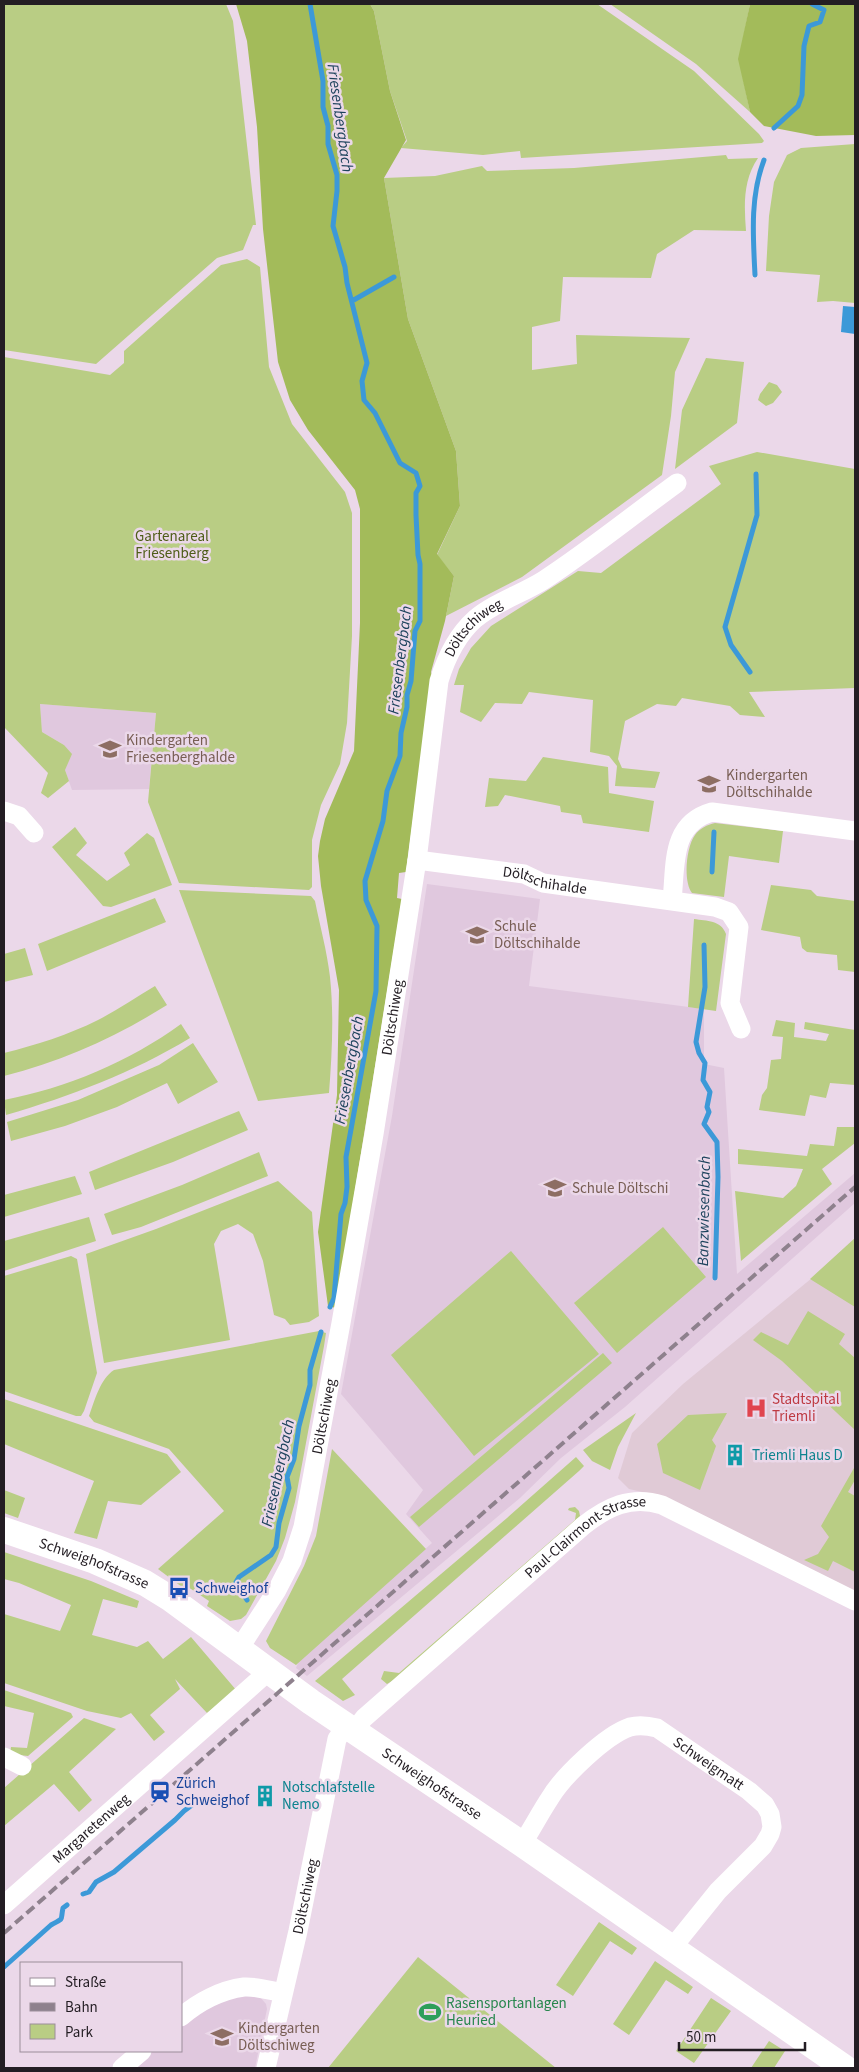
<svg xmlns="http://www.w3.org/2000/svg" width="859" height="2072" font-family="'Source Sans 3',sans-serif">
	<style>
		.built { fill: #e0c8de }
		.medical { fill: #e0cad6 }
		.green { fill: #b9cd84 }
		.forest { fill: #a3bb5a }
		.water { fill: #3c99d8 }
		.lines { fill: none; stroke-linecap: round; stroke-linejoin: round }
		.stream { stroke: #3c99d8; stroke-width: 5 }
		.street { stroke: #fff; stroke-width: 19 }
		.secondary { stroke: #fff; stroke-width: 26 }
		.rail { stroke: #8e818d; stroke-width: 4; stroke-dasharray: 10 5; stroke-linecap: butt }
		.labels { text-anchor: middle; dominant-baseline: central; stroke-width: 5; stroke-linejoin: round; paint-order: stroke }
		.park-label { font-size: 15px; fill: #4e5d18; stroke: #ebd8e9 }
		.street-label { font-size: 15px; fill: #231d23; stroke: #ebd8e9 }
		.education-label { font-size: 15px; fill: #785e54; stroke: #ebd8e9; text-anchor: start }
		.health-label { font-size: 15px; fill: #be3a42; stroke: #ebd8e9; text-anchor: start }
		.culture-label { font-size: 15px; fill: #0d838f; stroke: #ebd8e9; text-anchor: start }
		.transit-label { font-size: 15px; fill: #164399; stroke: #ebd8e9; text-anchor: start }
		.leisure-label { font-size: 15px; fill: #27864d; stroke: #ebd8e9; text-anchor: start }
		.water-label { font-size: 16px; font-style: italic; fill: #1c425c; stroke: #ebd8e9 }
	</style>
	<rect width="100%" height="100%" fill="#ebd8e9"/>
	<path class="built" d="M40,704L156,713L149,789L72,790L65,770L64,745L42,732Z
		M427,884L540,899L529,986L704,1009V1064L724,1068L737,1274L855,1173V1203L625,1407L561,1458L520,1498L307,1676L296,1668L299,1660L432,1543L406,1514L423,1490L341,1394L392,1116Z
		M240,1995L260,1997L266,2004L267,2009L255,2068H136L150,2051H181V2023L192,2013Z"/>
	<path class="medical" d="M855,1238V1592L660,1496L629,1489L618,1478L632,1433L683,1384L812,1278Z"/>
	<path class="green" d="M4,4H226L233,21L256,225H253L243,250L217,258L96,364L4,350Z
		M370,4H597L694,71L759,134L764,141L762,143L521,158L520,151L483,155L401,148L407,141L390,91L374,11Z
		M610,4H750L739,59L750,112L696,64Z
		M855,144V303L833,301L817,302L820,275L766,271L769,216L774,182L787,155L801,148Z
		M726,155L728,159L758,158C743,180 744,205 746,231L694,230L657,254L651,278L563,277L560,321L532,327V370L577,364L576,335L690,338L675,372L671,416L662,475L522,577L446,616L454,576L437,555L460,506L456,451L408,319L384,178L435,176L482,166L487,171L574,168Z
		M247,259L260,267L269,367L292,424L345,492L352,513V636L347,723L340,764L321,805L312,840V887L309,890L179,883L148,802L156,713L40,704L42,732L64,745L72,754L65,770L69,781L48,798L41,793L48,773L4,727V357L110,375L124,363V351L221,265Z
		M706,358L744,362L737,423L675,469L682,410Z
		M769,382L777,385L782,392L773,403L766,406L758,400L760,394Z
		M757,452L855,469V688L749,692L765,717L740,715L730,706L682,698L676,706L657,704L625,721L618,759L622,768L660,772L655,788L615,786L617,766L609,756L590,752L593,700L529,692L522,704L495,703L481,722L460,712L464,685H454L459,669L471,648L491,626L578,571L601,573L721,484L709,466Z
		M543,757L608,767L609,793L654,801L649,832L583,823L581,815L561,812L560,806L505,795L498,806L485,807L489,778L526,781Z
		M715,823L783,831L779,863L729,856L724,897L692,893C683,882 686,847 695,835C700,828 707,825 715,823Z
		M75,827L87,843L76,855L107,881L130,865L124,853L147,833L154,838L172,885L111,907L103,906L52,847Z
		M771,885L811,890L817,896L855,901V972L838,970L837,955L807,952L802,948L800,937L761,930Z
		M179,890L311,896L315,901C320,926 327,951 330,977C334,1015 332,1055 329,1093L258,1101Z
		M155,898L166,922L47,971L38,944Z
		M694,919C707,921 721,920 726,934L716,1011L688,1007Z
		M25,948L33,975L4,982V954Z
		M155,986L167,1005C116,1037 63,1061 4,1076V1053C36,1045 68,1035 98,1020C118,1010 136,997 155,986Z
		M776,1020L795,1023L794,1037L826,1041L829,1034L804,1029L805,1022L855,1030V1085L830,1083L826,1098L810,1095L805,1116L759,1110L762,1095L767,1088L771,1060L781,1059L783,1037L772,1036Z
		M181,1024L190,1038C132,1073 71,1096 6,1115L4,1100C66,1088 129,1062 181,1024Z
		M193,1043L218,1082L178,1104L167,1083L117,1107L65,1126L11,1141L7,1122L78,1100L159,1065Z
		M239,1111L248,1130L173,1162L95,1190L89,1172Z
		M837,1127H855V1143L822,1169L832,1184L741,1261L735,1191L783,1198L796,1186L803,1169L738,1164V1149L807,1156L810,1144L834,1146Z
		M259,1152L268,1176L141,1227L112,1235L104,1214L182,1185Z
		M75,1176L82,1194L4,1217V1195Z
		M278,1181L312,1212L319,1316L309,1322L290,1325L285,1319L274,1315L263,1261L253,1234L238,1224L221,1231L214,1244L230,1340L104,1363L86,1254L156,1229Z
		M89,1217L96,1241L4,1271V1241Z
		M663,1227L706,1277L617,1353L574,1303Z
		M855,1238V1307L810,1279Z
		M511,1251L599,1354L474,1456L391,1355Z
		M71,1256L77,1259L97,1373L84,1411L81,1416H76L4,1391V1276Z
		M808,1311L845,1334L839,1344L855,1358V1430L782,1361L753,1340L761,1332L788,1345Z
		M319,1331L326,1333L324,1346L295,1502L285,1538L276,1561L246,1615L241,1619L230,1621L207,1606L209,1601L185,1585L182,1587L158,1569L224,1511L169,1449L94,1422L89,1416C95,1400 100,1379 114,1370Z
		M603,1353L612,1363L419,1527L410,1517Z
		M4,1399L167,1454L181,1472L141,1505L108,1501L97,1539L74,1533L94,1481L4,1444Z
		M636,1413L618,1447L610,1470L592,1461L583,1450Z
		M727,1413L712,1440L716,1446L700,1490L663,1473L657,1444L688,1415Z
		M332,1449L426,1549L296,1665L270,1648L266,1641L304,1566L316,1536Z
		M576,1457L584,1466L579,1471L342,1679L355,1695L343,1701L315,1681L507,1518Z
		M854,1468L855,1480L848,1492L855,1496V1572L833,1561L828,1571L804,1560L818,1554L829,1537L821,1526Z
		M4,1490L25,1498L18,1518L4,1513Z
		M575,1507L579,1511L580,1516L576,1520L394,1680L387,1684L381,1679L384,1671L399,1673L575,1520L576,1513L568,1510L569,1508Z
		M4,1552L91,1581L139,1601L137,1608L103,1599L92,1635L137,1647L148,1641L163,1659L191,1637L237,1691L207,1713L175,1679L180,1689L150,1715L165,1732L154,1741L131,1713L121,1718L87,1711L4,1683V1614L60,1631L71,1605L19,1583L4,1579Z
		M4,1690L71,1713L73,1717L28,1756L10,1754L11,1747L27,1748L34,1713L4,1706Z
		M84,1718L116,1729L69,1772L92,1800L79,1812L54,1784L4,1826V1788Z
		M599,1922L637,1948L632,1955L610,1941L573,1996L556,1985Z
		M418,1957L556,2068H328Z
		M655,1961L693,1987L688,1994L666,1980L629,2035L613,2024Z
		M711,1998L731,2011L694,2063L676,2051Z
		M769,2041L785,2051L774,2068H751Z"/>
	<path class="forest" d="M236,4H370L374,11L390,91L406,140L384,178L408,319L456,451L460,506L437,554L454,576L445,621L431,672L432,675L406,872L399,873L397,898L402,899L336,1308L328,1306L318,1232L337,1095L339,990L321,886L318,856L320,841L325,819L354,751L360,623V509L355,490L308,430L290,400L278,362L263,229L257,127L247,41Z
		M750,4H855V135L816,136L764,126L750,112L738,59Z"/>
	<path class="water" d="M843,306L855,307V334L841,332Z"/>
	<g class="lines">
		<path class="stream" d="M310,4L323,81V107L328,126V144L337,175V191L333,226L345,267L347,283L367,363L362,381L364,400L375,413L400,463L416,473L420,486L416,493V515L418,555L420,564V621L415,631L411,681L407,695V707L401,733L400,756L387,791L383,821L365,881L366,900L377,926L376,991L346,1157L347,1187L345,1203L341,1214L334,1298L330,1307
			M774,128L798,106L802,95L804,46L809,26L820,22L824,10L812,4
			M755,275C753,235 750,197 764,160
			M352,301L394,277
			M750,672L731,645L725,627L757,515L756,474
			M712,872L714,832
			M704,945L705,987L696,1042L699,1053L705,1063L703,1080L710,1092L707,1107L709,1112L704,1124L717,1142L718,1177L715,1278
			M247,1600L236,1582L239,1577L271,1555L276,1547L279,1523L289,1488L287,1477L294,1459L299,1426L310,1385V1370L321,1332
			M83,1894L89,1892L96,1882L114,1872L175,1820L184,1811L196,1802
			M4,1967L51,1925C65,1917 60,1922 63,1908L67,1905"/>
		<g class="street">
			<path d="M4,811L19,816L34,833"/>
			<path id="s1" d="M417,860L524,874L543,883L715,907L729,912L739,927L730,1003L741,1029"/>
			<path d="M672,900C676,865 670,824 712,812L855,831"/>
			<path id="s2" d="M239,1649L277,1590L292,1561L303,1527L341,1323L374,1134L417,860L439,681C446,658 456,636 475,619C495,602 522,594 544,580C590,550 633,515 677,483"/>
			<path id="s3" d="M354,1731L364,1718L583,1526C607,1507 631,1495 662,1505L855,1601"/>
			<path d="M4,1757L22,1766"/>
			<path id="s4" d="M522,1844C532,1829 540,1813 550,1798C563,1776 606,1735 630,1727C638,1725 649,1726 657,1728L749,1791L765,1805L770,1814L772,1827L770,1834L763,1846L718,1891L672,1948"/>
			<path id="s5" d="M4,1905L269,1671"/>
			<path d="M181,2017C198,2002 221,1990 244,1987C256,1986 271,1991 283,1993"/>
			<path d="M122,2068L142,2051"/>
			<path id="s6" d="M266,2068L298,1931L337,1739L346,1726"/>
		</g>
		<path class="secondary" id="s7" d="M4,1530L95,1561L145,1583L171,1599L311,1702L522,1844L845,2068"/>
		<path class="rail" d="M4,1933L855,1187"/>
	</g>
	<defs>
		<g id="school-bare" transform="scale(1.725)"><path d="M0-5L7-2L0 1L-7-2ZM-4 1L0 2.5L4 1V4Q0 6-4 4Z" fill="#8d6e63" stroke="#ebd8e9" stroke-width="2.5" paint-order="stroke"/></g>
		<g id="hospital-bare" transform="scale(1.725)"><path d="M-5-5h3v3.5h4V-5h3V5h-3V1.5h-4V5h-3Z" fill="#e0444e" stroke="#ebd8e9" stroke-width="2.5" paint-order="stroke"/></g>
		<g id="building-bare" transform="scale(1.725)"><path d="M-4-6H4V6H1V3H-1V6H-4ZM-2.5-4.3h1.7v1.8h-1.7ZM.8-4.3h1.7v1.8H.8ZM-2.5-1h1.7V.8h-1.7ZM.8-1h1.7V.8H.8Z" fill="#0f9aa8" stroke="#ebd8e9" stroke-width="2.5" paint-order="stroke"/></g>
		<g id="bus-bare" transform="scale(1.725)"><path d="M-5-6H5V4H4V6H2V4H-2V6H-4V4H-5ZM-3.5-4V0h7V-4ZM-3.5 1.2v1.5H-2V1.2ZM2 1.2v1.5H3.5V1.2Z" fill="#1a4fb4" stroke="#ebd8e9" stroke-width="2.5" paint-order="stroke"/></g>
		<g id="station-bare" transform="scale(1.725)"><path d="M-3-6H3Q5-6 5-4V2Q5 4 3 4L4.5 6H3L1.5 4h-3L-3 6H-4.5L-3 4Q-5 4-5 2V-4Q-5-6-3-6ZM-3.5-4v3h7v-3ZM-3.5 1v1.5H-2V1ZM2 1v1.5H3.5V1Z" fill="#1a4fb4" stroke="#ebd8e9" stroke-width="2.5" paint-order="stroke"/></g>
		<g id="stadium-bare" transform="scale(1.725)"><path d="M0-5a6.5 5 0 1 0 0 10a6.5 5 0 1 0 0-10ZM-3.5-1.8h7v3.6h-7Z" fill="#2e9e5b" stroke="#ebd8e9" stroke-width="2.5" paint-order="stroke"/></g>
	</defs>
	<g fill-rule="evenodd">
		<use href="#school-bare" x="110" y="749"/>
		<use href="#school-bare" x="709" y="784"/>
		<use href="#school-bare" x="477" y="935"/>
		<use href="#school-bare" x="555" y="1188"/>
		<use href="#hospital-bare" x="756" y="1408"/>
		<use href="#building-bare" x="735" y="1455"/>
		<use href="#bus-bare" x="179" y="1588"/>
		<use href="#station-bare" x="160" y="1792"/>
		<use href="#building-bare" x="265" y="1796"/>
		<use href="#stadium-bare" x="430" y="2012"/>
		<use href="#school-bare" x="222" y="2037"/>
	</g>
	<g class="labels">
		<g class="park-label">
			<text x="172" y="536">Gartenareal<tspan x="172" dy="17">Friesenberg</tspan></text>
		</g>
		<g class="street-label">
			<text stroke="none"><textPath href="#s2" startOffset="1061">Döltschiweg</textPath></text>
			<text stroke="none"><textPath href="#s1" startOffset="130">Döltschihalde</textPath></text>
			<text stroke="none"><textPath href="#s2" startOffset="656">Döltschiweg</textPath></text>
			<text stroke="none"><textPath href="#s2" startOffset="251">Döltschiweg</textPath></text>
			<text stroke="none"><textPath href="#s3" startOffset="305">Paul-Clairmont-Strasse</textPath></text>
			<text stroke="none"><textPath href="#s7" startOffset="96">Schweighofstrasse</textPath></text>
			<text stroke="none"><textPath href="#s4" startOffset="252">Schweigmatt</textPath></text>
			<text stroke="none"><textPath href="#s7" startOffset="501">Schweighofstrasse</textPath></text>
			<text stroke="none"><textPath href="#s5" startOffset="116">Margaretenweg</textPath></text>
			<text stroke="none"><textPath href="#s6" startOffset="176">Döltschiweg</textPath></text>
		</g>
		<g class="education-label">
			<text x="126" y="740">Kindergarten<tspan x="126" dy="17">Friesenberghalde</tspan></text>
			<text x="726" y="775">Kindergarten<tspan x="726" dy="17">Döltschihalde</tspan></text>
			<text x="494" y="926">Schule<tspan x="494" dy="17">Döltschihalde</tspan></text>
			<text x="572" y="1188">Schule Döltschi</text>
			<text x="238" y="2028">Kindergarten<tspan x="238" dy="17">Döltschiweg</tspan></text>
		</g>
		<g class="health-label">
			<text x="772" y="1399">Stadtspital<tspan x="772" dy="17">Triemli</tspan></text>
		</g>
		<g class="culture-label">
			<text x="752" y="1455">Triemli Haus D</text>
			<text x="282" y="1787">Notschlafstelle<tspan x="282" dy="17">Nemo</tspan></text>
		</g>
		<g class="transit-label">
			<text x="195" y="1588">Schweighof</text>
			<text x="176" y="1783">Zürich<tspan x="176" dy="17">Schweighof</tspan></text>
		</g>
		<g class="leisure-label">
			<text x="446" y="2003">Rasensportanlagen<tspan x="446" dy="17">Heuried</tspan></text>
		</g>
		<g class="water-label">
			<text transform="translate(340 118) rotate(82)">Friesenbergbach</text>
			<text transform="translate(400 660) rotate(-83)">Friesenbergbach</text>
			<text transform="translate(349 1070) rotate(-80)">Friesenbergbach</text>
			<text transform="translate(704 1211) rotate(-89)">Banzwiesenbach</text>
			<text transform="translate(278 1473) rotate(-78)">Friesenbergbach</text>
		</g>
	</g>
	<rect width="859" height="2072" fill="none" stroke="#231d23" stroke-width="10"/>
	<rect x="20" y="1962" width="162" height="90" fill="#ebd8e9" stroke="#9b8d9a"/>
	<rect x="30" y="1978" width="25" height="8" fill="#ffffff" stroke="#9b8d9a"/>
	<text x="65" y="1987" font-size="15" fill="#231d23">Straße</text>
	<rect x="30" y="2003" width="25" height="8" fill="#8e818d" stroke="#9b8d9a"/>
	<text x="65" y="2012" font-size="15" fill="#231d23">Bahn</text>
	<rect x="30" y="2024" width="25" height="15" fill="#b9cd84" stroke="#9b8d9a"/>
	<text x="65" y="2037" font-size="15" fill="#231d23">Park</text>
	<path d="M679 2042v8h126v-8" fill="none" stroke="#231d23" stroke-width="2.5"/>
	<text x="686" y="2042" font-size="15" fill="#231d23" stroke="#ebd8e9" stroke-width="4" paint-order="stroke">50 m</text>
</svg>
